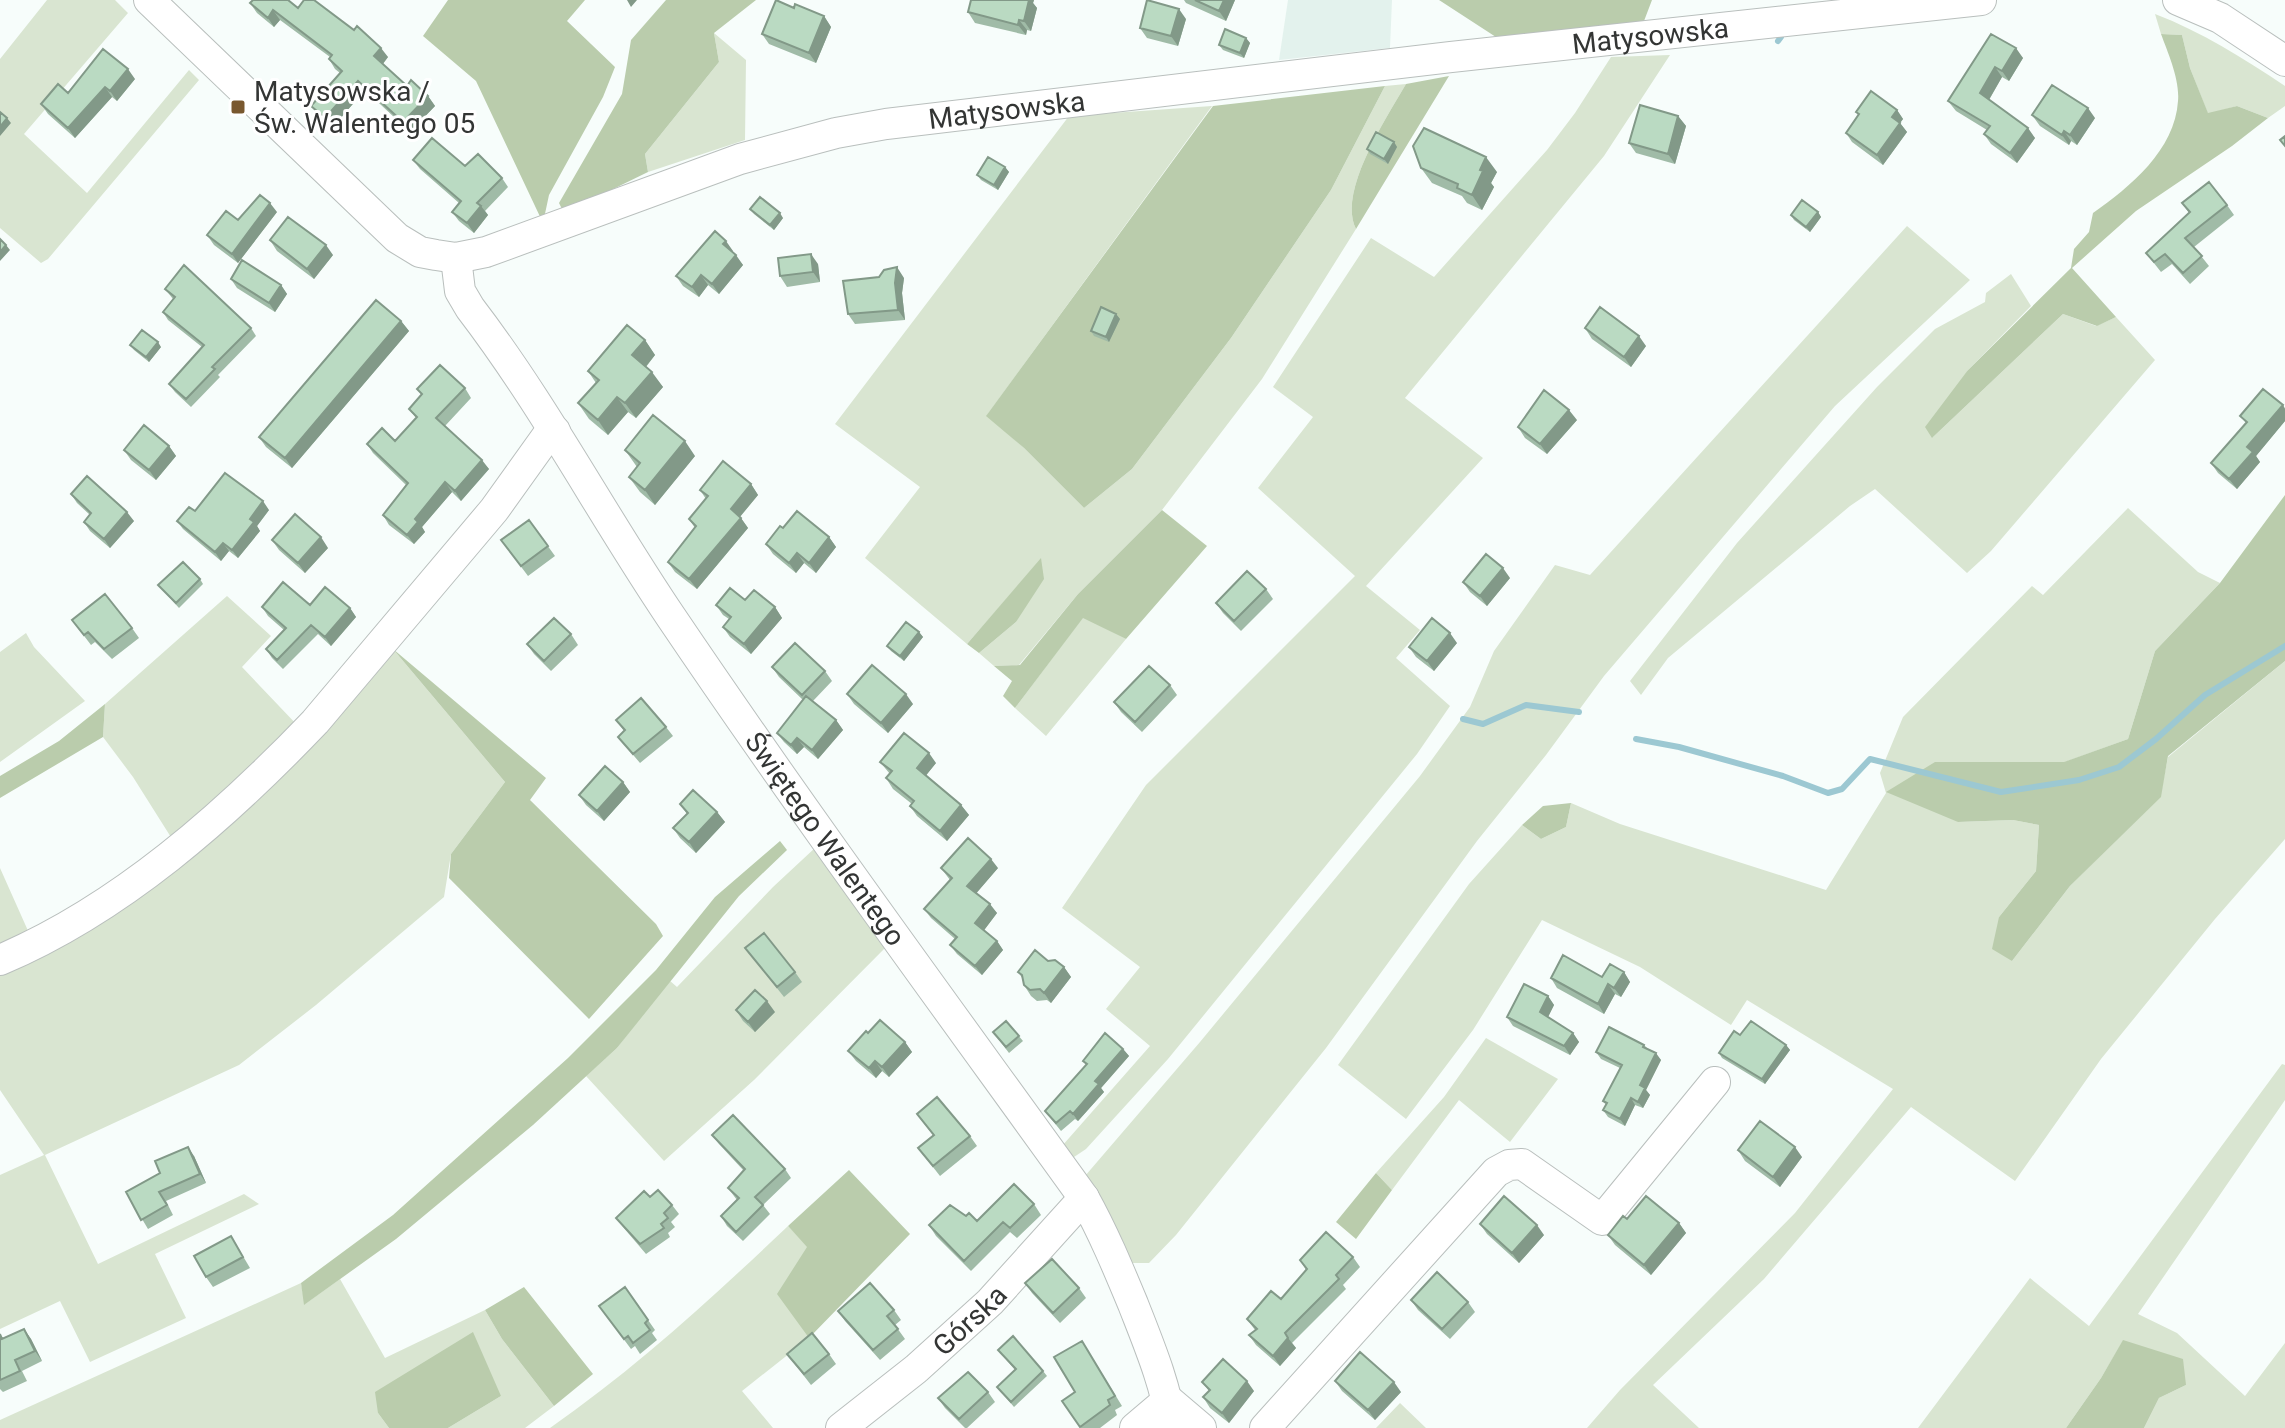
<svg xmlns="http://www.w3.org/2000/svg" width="2285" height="1428" font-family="Roboto,sans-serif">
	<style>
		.built { fill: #e3f2ed }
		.green { fill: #d9e5d1 }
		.forest { fill: #baccac }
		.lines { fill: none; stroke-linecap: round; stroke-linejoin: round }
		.stream { stroke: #9cc8d2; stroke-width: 6 }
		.minor-casing { stroke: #b9bfbd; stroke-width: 32 }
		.minor { stroke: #fff; stroke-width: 30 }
		.wall { fill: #a0bba7 }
		.shaded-wall { fill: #829988 }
		.building { fill: #badac2; stroke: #829988; stroke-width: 2 }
		.poi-dot { fill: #79582f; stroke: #fff; stroke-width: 3 }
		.labels { text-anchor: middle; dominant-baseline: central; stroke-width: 6; stroke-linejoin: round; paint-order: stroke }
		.street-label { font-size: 28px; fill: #333534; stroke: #fff }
		.poi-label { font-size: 28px; fill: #333534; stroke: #fff; text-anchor: start }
	</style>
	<rect width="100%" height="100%" fill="#f7fdfb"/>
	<path class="built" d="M1288,0H1392L1390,48L1279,60Z"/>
	<path class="green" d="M47,0H115L128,13L24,134L87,193L189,70L199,80L48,259L41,263L0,228V59Z
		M2155,14C2202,32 2243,58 2285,86V106L2268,118L2237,106L2208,114L2190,68L2182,35L2161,34Z
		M714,33L746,60L745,140L648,172L645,154L719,62Z
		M1670,55L1604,156L1405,398L1483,458L1366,586L1420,630L1396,658L1450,706L1417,754L1168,1059L1086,1149L1071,1159L1062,1146L1150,1046L1106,1009L1140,967L1062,908L1146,785L1355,576L1258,488L1313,417L1273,387L1371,238L1434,277L1547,150L1575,113L1611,57Z
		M1406,84C1387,117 1337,192 1356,229L1262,379L1162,510L1078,594L1019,665L994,666L979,653L1016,622L1041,559L967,644L865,558L920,487L835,424L1069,116L1212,106L987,415L1024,448L1084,508L1132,469L1231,338L1331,190L1385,86Z
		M1907,226L1970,280L1835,406L1604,676L1546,755L1477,841L1326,1048L1176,1235L1149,1263H1126L1085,1176L1200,1042L1420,776L1470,707L1494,651L1555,565L1590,575Z
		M2011,274L2031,306L1968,370L1932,438L2063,314L2096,326L2116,317L2155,360L1991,551L1967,573L1875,489L1850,506L1668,658L1641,695L1630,681L1737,543L1877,387L1935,329L1985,302L1986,293Z
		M2128,508L2198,572L2220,583L2155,651L2128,739L2065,762H1935L1958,822L2013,820L2039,825L2036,871L1999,917L2012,961L2070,886L2160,797L2168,757L2285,661V839L2215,919L2101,1059L2015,1181L1911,1107L1764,1279L1653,1385L1699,1428H1587L1620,1390L1795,1213L1893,1089L1747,1000L1731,1025L1640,967L1542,920L1473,1030L1406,1119L1338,1065L1469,884L1522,825L1541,839L1566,827L1571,803L1620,824L1826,890L1886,793L1880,773L1903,717L2032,586L2043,595Z
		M227,596L271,636L242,667L299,727L174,842L133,777L103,737L105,704Z
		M1083,617L1126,639L1046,736L1015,708Z
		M26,633L34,647L85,701L0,762V652Z
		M393,649L505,782L451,854L444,897L316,1005L239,1065L45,1155L98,1264L244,1194L259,1204L155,1254L186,1318L90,1362L60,1301L0,1329V1175L44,1155L0,1090V968L86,926Z
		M816,847L887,946L754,1080L664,1161L586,1076L617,1048L669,980L677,987L773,887Z
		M0,868L29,933L0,947Z
		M1486,1038L1558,1079L1510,1142L1459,1100L1392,1190L1376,1173L1444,1097Z
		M2282,1064L2285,1065V1100L2138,1314L2177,1333L2245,1396L2285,1343V1428H2144L2159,1398L2186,1385L2123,1341L2101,1378L2066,1428H1918L2030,1278L2089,1326Z
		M788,1226L807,1246L809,1338L742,1391L773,1428H550C636,1368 712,1298 788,1226Z
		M340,1279L385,1358L485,1310L502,1339L554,1406L525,1428H448L501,1396L378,1413L389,1428H0V1420L301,1283L305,1304Z
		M1400,1403L1426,1428H1376Z"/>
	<path class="forest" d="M448,0H585L567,21L615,67L603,97L549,195L543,223L476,81L423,36Z
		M666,0H756L714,33L719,62L645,154L648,172L564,213L559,203L622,94L631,40Z
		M1439,0H1652L1644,21L1499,39Z
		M2161,34L2182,35L2190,68L2208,113L2237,106L2268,118L2232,146L2136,211L2072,268L2116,317L2097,326L2063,314L1932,438L1925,427L1968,370L2071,268L2074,249L2089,232L2093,213C2130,187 2175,150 2178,101C2180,80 2168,53 2161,34Z
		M1449,76L1356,229C1337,192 1387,117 1406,84Z
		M1385,86L1331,190L1231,338L1132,469L1084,508L1024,448L986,416L1213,106Z
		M2285,495V661L2168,756L2161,797L2070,886L2012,961L1992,949L1999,917L2036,871L2039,825L2013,820L1958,822L1886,792L1935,762H2064L2128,739L2155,651L2220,583Z
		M1162,510L1207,546L1126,639L1083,618L1015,708L1003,696L1012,681L994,666L1020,665L1078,594Z
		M1041,558L1044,579L1016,622L979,653L967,644Z
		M393,649L546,778L530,800L656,924L663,936L589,1019L449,878L451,854L505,782Z
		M105,704L103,737L0,798V776L59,741Z
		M1571,803L1566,827L1541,839L1522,825L1543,806Z
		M780,841L787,850L739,896L617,1048L533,1125L396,1239L304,1305L301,1283L393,1215L568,1058L656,970L715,897Z
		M849,1170L910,1234L809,1338L777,1294L807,1247L788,1226Z
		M1376,1173L1392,1190L1356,1239L1336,1222Z
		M524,1287L593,1374L554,1406L502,1339L485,1310Z
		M473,1332L501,1396L448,1428H389L378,1413L375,1392Z
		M2123,1340L2183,1359L2186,1385L2159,1398L2144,1428H2066L2101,1378Z"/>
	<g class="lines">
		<path class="stream" d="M1778,41L1781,37
			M1463,719L1483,724L1526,705L1579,712
			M1636,739L1679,747L1783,776L1828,793L1842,789L1870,759L2001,792L2079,780L2119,767L2156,739L2205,695L2285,646"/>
		<g class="minor-casing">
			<g id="minor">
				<path id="s1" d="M149,0L397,238L420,252L436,255L456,258L486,252L740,159L836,133L886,124L1451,57L1981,0"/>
				<path d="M2178,0L2220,18L2285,61"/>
				<path id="s2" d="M456,258L460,291L470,308C545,406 602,515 671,617C804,814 945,1005 1084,1198C1103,1232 1118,1268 1133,1304C1149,1345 1166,1385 1172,1428"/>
				<path d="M0,960C120,909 225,816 315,722L494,510L547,436L555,431"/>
				<path id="s3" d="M841,1428L916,1369L990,1302L1084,1198"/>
				<path d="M1135,1428L1168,1400L1201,1428"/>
				<path d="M1265,1428L1496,1172L1509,1165L1522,1164L1602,1220L1715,1082"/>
			</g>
		</g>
		<use href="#minor" class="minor"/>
	</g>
	<path class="wall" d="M971,0H1034L1033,3L1037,8L1031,31L1027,30L1026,35L975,23L968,12Z
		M1184,0H1235L1226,21L1186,3Z
		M250,3L298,8L388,57L383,64L407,86L428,96L435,106L410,132L365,90L332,128L318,115L311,106L340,73L335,69L329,59L330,57L280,20L274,27L257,13Z
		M794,8L824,16L831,27L816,63L769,44L762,34Z
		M1186,19L1178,46L1147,38L1140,28Z
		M1991,34L2023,58L2009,81L2002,77L1989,100L2035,138L2017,163L1991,144L1984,134L1987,130L1956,111L1948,101Z
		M1246,38L1250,43L1244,58L1223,50L1219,45Z
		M135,79L117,101L112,97L75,138L48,114L41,104L68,93Z
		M1897,110L1903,119L1900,123L1907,132L1883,165L1852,142L1846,133L1858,115L1856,112Z
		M2032,115L2095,118L2077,145L2071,141L2069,145L2040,126Z
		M1678,116L1686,126L1675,164L1636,153L1629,143Z
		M1394,142L1397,147L1388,164L1370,154L1367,149Z
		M413,160L465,166L502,178L508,187L485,211L488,215L474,233L459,221L452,212L459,203L420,169Z
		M1005,167L1009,172L998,190L981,180L977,175Z
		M1421,168L1497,172L1491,183L1494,187L1482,210L1467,203L1462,196L1432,183Z
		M2182,203L2227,205L2234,215L2194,247L2209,266L2190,284L2172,264L2161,272L2146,253L2189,213Z
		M750,209L783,218L774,230L754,214Z
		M277,212L238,263L214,245L207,235Z
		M1818,212L1821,217L1810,232L1794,220L1791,215Z
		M270,240L333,255L314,279L277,251Z
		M733,251L732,252L743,265L719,294L708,285L699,297L683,286L676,276Z
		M818,264L820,282L787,287L780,276Z
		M879,277L904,278L902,293L905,320L855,324L848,314Z
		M231,279L281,285L287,294L275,312L237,288Z
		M165,289L251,328L256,336L218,375L220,377L191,407L175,392L169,384L202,347L168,320L163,312L173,299Z
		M1116,314L1120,319L1109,342L1094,336L1091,331Z
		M401,321L409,331L292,468L266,447L259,437Z
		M1585,328L1646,346L1631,367L1592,339Z
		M645,340L655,355L646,367L663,387L636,418L628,412L608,435L589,419L578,403L596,383L588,371Z
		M130,345L161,347L149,362L134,350Z
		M465,388L471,398L445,426L489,469L461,501L452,492L422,527L425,532L414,544L389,525L383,515L406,485L373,453L367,444L395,441L416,418L409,409L422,395L417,389Z
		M2283,405L2285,409V421L2256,456L2260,462L2237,489L2218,473L2211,463L2246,423L2240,416Z
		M1577,420L1547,454L1525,438L1518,427Z
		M169,446L176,456L156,480L131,460L124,450Z
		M625,450L695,456L655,505L640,492L629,477L637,467Z
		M751,484L758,495L740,517L748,528L697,589L675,572L668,562L695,528L689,519L706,499L700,490Z
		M71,494L134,521L110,548L90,531L84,522L90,515L77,503Z
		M269,510L257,526L260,531L238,558L229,551L221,561L183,529L177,521L195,511Z
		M529,520L555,556L528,576L501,540Z
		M783,528L829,537L836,547L816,573L804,563L796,573L773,554L766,544Z
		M272,540L328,548L305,573L279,550Z
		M1510,578L1487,606L1470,592L1463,582Z
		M200,579L203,584L179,608L158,585Z
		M1266,589L1273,599L1241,631L1223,613L1216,603Z
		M310,605L350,608L356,617L331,646L318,634L283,669L272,658L266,649L284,630L268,616L262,607Z
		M716,605L775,607L782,618L751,654L730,637L723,627L729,619L723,615Z
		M72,620L132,628L139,638L112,659L95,642L91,645Z
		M919,632L923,637L904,661L891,651L887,646Z
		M571,634L578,645L551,671L534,654L527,644Z
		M1457,643L1434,671L1416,657L1409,647Z
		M772,667L825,671L832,681L813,701L836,720L843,730L818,759L804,747L797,754L784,742L777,733L803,700L779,677Z
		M1170,685L1177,695L1142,732L1121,712L1114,702Z
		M847,694L913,704L888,733L854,704Z
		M616,720L666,727L673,736L640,763L618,737L624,731Z
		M880,762L936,763L926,775L961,805L969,815L947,841L917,816L910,806L912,804L893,789L886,778L890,774Z
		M623,782L630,792L604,821L586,805L579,795Z
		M680,804L717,812L725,822L696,853L680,838L673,828L687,814Z
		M941,868H998L976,893L997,913L984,930L997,941L1003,950L982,975L957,954L950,945L955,939L931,918L924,909L950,880Z
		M745,948L795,972L802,982L784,997Z
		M1048,961L1064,967L1071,977L1051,1003L1047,1000L1037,1001L1031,996L1024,985L1023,979L1018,972Z
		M1624,972L1630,982L1621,997L1615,994L1604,1014L1557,988L1551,978L1602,977Z
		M1548,996L1554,1005L1548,1017L1573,1033L1579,1042L1570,1055L1513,1026L1507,1017Z
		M736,1010L775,1012L755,1032L743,1021Z
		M1006,1021L1023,1041L1009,1053L993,1032Z
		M1740,1035L1786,1045L1790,1050L1765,1084L1722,1058L1719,1053Z
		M905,1042L912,1052L889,1077L882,1071L876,1078L856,1061L848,1051Z
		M1644,1045L1648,1049L1661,1060L1646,1090L1650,1095L1643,1108L1635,1105L1625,1126L1608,1117L1603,1110L1606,1105L1603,1101L1620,1068L1601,1059L1596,1052Z
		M1123,1049L1129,1056L1101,1088L1104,1092L1078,1121L1075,1119L1061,1131L1045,1111L1086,1065L1083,1061Z
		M917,1114L970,1136L977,1146L940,1176L918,1148L933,1135Z
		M712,1135L785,1169L791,1178L763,1205L770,1214L743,1241L727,1226L721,1216L737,1200L728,1188L744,1171L719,1144Z
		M1738,1150L1802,1157L1780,1187L1745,1161Z
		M194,1156L206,1183L166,1201L173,1215L148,1229L126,1192Z
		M650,1197L672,1205L679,1214L671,1222L675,1227L668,1233L670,1237L646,1254L623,1227L616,1218Z
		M1034,1204L1041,1215L1017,1238L1010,1232L971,1271L936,1236L929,1225L966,1216L977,1221Z
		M1627,1219L1679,1223L1686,1233L1651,1275L1615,1245L1608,1235Z
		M1480,1224L1544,1235L1519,1263L1487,1234Z
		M231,1236L250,1268L213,1287L206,1277Z
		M1353,1257L1360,1267L1343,1285L1346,1289L1292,1343L1296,1348L1280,1366L1256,1345L1249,1335L1255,1330L1247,1319L1281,1299L1306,1270L1300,1260Z
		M1025,1283L1079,1288L1086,1298L1060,1323L1032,1293Z
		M625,1287L655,1330L652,1333L657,1340L640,1354L635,1346L631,1349L599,1306Z
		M1411,1300L1468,1302L1475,1312L1450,1339L1418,1310Z
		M894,1310L901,1320L895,1325L905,1339L880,1360L845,1321L838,1311Z
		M24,1329L31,1339L42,1361L22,1371L27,1381L3,1392L0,1389V1334L3,1338Z
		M1082,1341L1122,1406L1115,1410L1117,1415L1100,1428H1081L1062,1401L1075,1392Z
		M998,1350L1043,1371L1047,1376L1014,1407L997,1387L1015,1370Z
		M787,1354H829L836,1364L811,1385Z
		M1335,1381L1401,1392L1375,1420L1342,1391Z
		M1202,1382L1254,1391L1229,1423L1210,1408L1203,1397L1209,1391Z
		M988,1392L995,1402L967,1428H965L945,1408L938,1398Z"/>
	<path class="shaded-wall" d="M627,0H637L631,7Z
		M1028,0H1034L1033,3L1037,8L1031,31L1024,21Z
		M1224,0H1235L1226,21L1219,11Z
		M1179,9L1186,19L1178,46L1171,36Z
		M273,10L280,20L274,27L268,18Z
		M824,16L831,27L816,63L809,53Z
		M1019,20L1027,30L1026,35L1018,25Z
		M1246,38L1250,43L1244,58L1240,53Z
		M381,48L388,57L381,66L374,56Z
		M2016,48L2023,58L2009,81L2002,71Z
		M1995,67L2002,77L1987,103L1980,93Z
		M128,69L135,79L117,101L110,91Z
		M358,81L365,90L332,128L325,118Z
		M105,87L112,97L75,138L68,128Z
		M428,96L435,106L410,132L403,122Z
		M2088,108L2095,118L2077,145L2070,135Z
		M1897,110L1903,119L1900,123L1907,132L1883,165L1877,155L1892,117Z
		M1678,116L1686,126L1675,164L1668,154Z
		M7,118L11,123L0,136V127Z
		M2028,128L2035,138L2017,163L2010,153Z
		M2064,131L2071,141L2069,145L2062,135Z
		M1394,142L1397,147L1388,164L1384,159Z
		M1486,157L1497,172L1491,183L1494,187L1482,210L1472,195L1480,170Z
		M1005,167L1009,172L998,190L994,185Z
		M270,203L277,212L238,263L232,254Z
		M481,206L488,215L474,233L467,223Z
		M1818,212L1821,217L1810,232L1806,227Z
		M780,213L783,218L774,230L770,225Z
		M726,241L733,251L730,254L723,244Z
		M6,245L10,250L0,261V252Z
		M326,245L333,255L314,279L307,269Z
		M811,254L818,264L820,282L813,272Z
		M736,255L743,265L719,294L712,284Z
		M897,267L904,278L902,293L905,320L898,310L895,283Z
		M701,275L708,285L699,297L692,287Z
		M281,285L287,294L275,312L269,303Z
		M1116,314L1120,319L1109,342L1106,337Z
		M401,321L409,331L292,468L285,458Z
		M1639,336L1646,346L1631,367L1624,357Z
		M645,340L655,355L643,370L632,355Z
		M158,342L161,347L149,362L146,357Z
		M652,372L663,387L636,418L625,403Z
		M617,397L628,412L608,435L598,420Z
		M2283,405L2285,409V421L2256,456L2260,462L2237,489L2229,479L2247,447Z
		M1569,410L1577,420L1547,454L1540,444Z
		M685,441L695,456L655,505L645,490Z
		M169,446L176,456L156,480L149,470Z
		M482,460L489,469L461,501L455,491Z
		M445,482L452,492L422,527L425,532L414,544L407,535L415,519Z
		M751,484L758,495L738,519L731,509Z
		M263,501L269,510L257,526L260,531L238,558L232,550L250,519Z
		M127,512L134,521L110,548L104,539Z
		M741,518L748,528L697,589L689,579Z
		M321,537L328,548L305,573L298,563Z
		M829,537L836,547L816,573L809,563Z
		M223,543L229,551L221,561L215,552Z
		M797,553L804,563L796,573L789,563Z
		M1503,568L1510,578L1487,606L1480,596Z
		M775,607L782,618L751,654L744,644Z
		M350,608L356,617L331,646L325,637Z
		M919,632L923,637L904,661L900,656Z
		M1450,633L1457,643L1434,671L1427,661Z
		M906,694L913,704L888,733L881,723Z
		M836,720L843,730L818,759L812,750Z
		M797,738L804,747L797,754L791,745Z
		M929,753L936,763L924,778L917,768Z
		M623,782L630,792L604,821L597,811Z
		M961,805L969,815L947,841L940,831Z
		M717,812L725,822L696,853L689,842Z
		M991,859L998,868L974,896L967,886Z
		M990,904L997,913L982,933L975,923Z
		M997,941L1003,950L982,975L975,966Z
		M1064,967L1071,977L1051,1003L1044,993Z
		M1624,972L1630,982L1621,997L1614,988Z
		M1608,984L1615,994L1604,1014L1598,1004Z
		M1548,996L1554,1005L1546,1021L1540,1012Z
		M767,1001L775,1012L755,1032L748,1022Z
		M1573,1033L1579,1042L1570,1055L1564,1046Z
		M905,1042L912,1052L889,1077L882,1067Z
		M1786,1045L1790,1050L1765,1084L1762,1079Z
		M1123,1049L1129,1056L1101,1088L1104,1092L1078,1121L1073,1114L1095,1081Z
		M1656,1053L1661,1060L1646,1090L1650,1095L1643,1108L1638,1102L1640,1085Z
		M875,1061L882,1071L876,1078L869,1068Z
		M1631,1098L1635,1105L1625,1126L1620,1119Z
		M188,1147L194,1156L206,1183L200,1174Z
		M1795,1147L1802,1157L1780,1187L1773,1177Z
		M1679,1223L1686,1233L1651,1275L1644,1265Z
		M1537,1225L1544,1235L1519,1263L1512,1253Z
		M24,1329L31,1339L42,1361L35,1351Z
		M1288,1338L1296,1348L1280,1366L1273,1356Z
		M1247,1381L1254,1391L1229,1423L1222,1413Z
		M1394,1382L1401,1392L1375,1420L1368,1410Z"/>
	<path class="building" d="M253,0H288L298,8L304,0H314L354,30L357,26L381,48L374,56L407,86L411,80L428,96L403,122L358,81L325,118L311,106L342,71L329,59L332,55L273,10L268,18L250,3Z
		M776,0L794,8L795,4L824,16L809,53L762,34Z
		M971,0H1029L1024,21L1019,20L1018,25L968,12Z
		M1147,0L1179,9L1171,36L1140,28Z
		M1195,0H1224L1219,11Z
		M1225,29L1246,38L1240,53L1219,45Z
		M1991,34L2016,48L2002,71L1995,67L1980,93L2028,128L2010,153L1984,134L1990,126L1948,101Z
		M103,49L128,69L110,91L105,87L68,128L41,104L58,84L68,93Z
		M2052,85L2088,108L2070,135L2064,131L2062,135L2032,115Z
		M1871,91L1897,110L1892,117L1900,123L1877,155L1846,133L1859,114L1856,112Z
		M1640,105L1678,116L1668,154L1629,143Z
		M0,112L7,118L0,127Z
		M1424,128L1486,157L1480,170L1483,171L1472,195L1457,188L1458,184L1421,168L1413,146Z
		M1376,132L1394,142L1384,159L1367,149Z
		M2285,136V146L2280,140Z
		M432,138L465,166L478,154L502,178L477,203L481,206L467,223L452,212L461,201L413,160Z
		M988,157L1005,167L994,185L977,175Z
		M2209,182L2227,205L2185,238L2202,256L2183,273L2165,254L2154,262L2146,253L2190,212L2182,203Z
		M260,195L270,203L232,254L207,235L226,211L238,220Z
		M760,197L780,213L770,225L750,209Z
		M1802,200L1818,212L1806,227L1791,215Z
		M288,217L326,245L307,269L270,240Z
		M715,231L726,241L723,244L736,255L712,284L701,275L692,287L676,276Z
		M0,239L6,245L0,252Z
		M811,254L813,272L780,276L778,258Z
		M242,260L281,285L269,303L231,279Z
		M184,265L251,328L212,367L215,369L186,399L169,384L204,345L163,312L175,297L165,289Z
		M897,267L895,283L898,310L848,314L843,281L879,277L884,270Z
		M376,300L401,321L285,458L259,437Z
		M1101,307L1116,314L1106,337L1091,331Z
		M1600,307L1639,336L1624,357L1585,328Z
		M627,325L645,340L632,355L652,372L625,403L617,397L598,420L578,403L599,380L588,371Z
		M142,330L158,342L146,357L130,345Z
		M440,365L465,388L436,418L482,460L455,491L445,482L415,519L418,522L407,535L383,515L408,483L367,444L382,428L395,441L417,417L409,409L422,394L417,389Z
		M2263,389L2283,405L2247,447L2253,452L2229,479L2211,463L2247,422L2240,416Z
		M1544,390L1569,410L1540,444L1518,427Z
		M653,415L685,441L645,490L629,477L640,463L625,450Z
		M144,425L169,446L149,470L124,450Z
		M723,461L751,484L731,509L741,518L689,579L668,562L696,526L689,519L708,496L700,490Z
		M225,473L263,501L250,519L254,522L232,550L223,543L215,552L177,521L189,507L195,511Z
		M87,476L127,512L104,539L84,522L91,513L71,494Z
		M797,511L829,537L809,563L797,553L789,563L766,544L780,526L783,528Z
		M295,514L321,537L298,563L272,540Z
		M529,520L548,546L521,566L501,540Z
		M1486,554L1503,568L1480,596L1463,582Z
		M183,562L200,579L176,603L158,585Z
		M1247,571L1266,589L1234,621L1216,603Z
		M283,582L310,605L325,587L350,608L325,637L311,625L277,660L266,649L286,628L262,607Z
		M730,588L745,600L754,590L775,607L744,644L723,627L731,617L716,605Z
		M105,594L132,628L104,649L88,632L84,635L72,620Z
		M554,618L571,634L544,661L527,644Z
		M1432,618L1450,633L1427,661L1409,647Z
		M906,622L919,632L900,656L887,646Z
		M795,643L825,671L802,695L772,667Z
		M872,665L906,694L881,723L847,694Z
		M1149,666L1170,685L1135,722L1114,702Z
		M806,696L836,720L812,750L797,738L791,745L777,733Z
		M641,698L666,727L633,754L618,737L625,730L616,720Z
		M904,733L929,753L917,768L961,805L940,831L910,806L914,801L886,778L892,771L880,762Z
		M605,766L623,782L597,811L579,795Z
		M693,790L717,812L689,842L673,828L688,813L680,804Z
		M968,838L991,859L967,886L990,904L975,923L997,941L975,966L950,945L957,937L924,909L952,878L941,868Z
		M764,933L795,972L777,987L745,948Z
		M1035,950L1048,961L1055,960L1064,967L1044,993L1040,989L1030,990L1024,985L1022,975L1018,972Z
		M1563,955L1602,977L1610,964L1624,972L1614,988L1608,984L1598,1004L1551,978Z
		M1524,984L1548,996L1540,1012L1573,1033L1564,1046L1507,1017Z
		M755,990L767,1001L748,1022L736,1010Z
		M880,1020L905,1042L882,1067L875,1061L869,1068L848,1051L866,1031L868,1033Z
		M1006,1021L1019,1036L1006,1047L993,1032Z
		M1751,1021L1786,1045L1762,1079L1719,1053L1734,1031L1740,1035Z
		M1609,1027L1644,1045L1643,1047L1656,1053L1640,1085L1645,1088L1638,1102L1631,1098L1620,1119L1603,1110L1607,1103L1603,1101L1622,1065L1596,1052Z
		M1105,1033L1123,1049L1095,1081L1099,1084L1073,1114L1070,1111L1056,1123L1045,1111L1087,1064L1083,1061Z
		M937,1097L970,1136L933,1166L918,1148L934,1135L917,1114Z
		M733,1115L785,1169L755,1197L763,1205L736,1232L721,1216L739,1198L728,1188L745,1169L712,1135Z
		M1760,1121L1795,1147L1773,1177L1738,1150Z
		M188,1147L200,1174L159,1192L167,1205L141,1220L126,1192L160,1173L155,1161Z
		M1014,1184L1034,1204L1010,1228L1003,1222L964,1261L929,1225L950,1205L966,1216L969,1213L977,1221Z
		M658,1190L672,1205L664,1213L668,1218L661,1224L664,1228L640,1244L616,1218L644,1191L650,1197Z
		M1504,1196L1537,1225L1512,1253L1480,1224Z
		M1646,1196L1679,1223L1644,1265L1608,1235L1623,1216L1627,1219Z
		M1326,1232L1353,1257L1336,1275L1339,1279L1285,1333L1288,1338L1273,1356L1249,1335L1257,1329L1247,1319L1271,1291L1281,1299L1307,1269L1300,1260Z
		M231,1236L243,1257L206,1277L194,1256Z
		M1052,1259L1079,1288L1053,1313L1025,1283Z
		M1437,1272L1468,1302L1442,1329L1411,1300Z
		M870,1283L894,1310L887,1316L898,1329L873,1350L838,1311Z
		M625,1287L648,1320L645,1323L650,1330L633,1343L628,1336L624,1339L599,1306Z
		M24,1329L35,1351L15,1360L20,1371L0,1380V1334L2,1339Z
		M812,1333L829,1354L804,1374L787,1354Z
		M1013,1336L1043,1371L1011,1402L997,1387L1016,1369L998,1350Z
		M1082,1341L1115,1396L1108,1400L1110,1405L1080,1427L1062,1401L1075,1392L1054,1357Z
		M1360,1352L1394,1382L1368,1410L1335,1381Z
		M1223,1359L1247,1381L1222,1413L1203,1397L1210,1390L1202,1382Z
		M968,1372L988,1392L959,1419L938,1398Z"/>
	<rect class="poi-dot" x="230" y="99" width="16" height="16" rx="4"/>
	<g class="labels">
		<g class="street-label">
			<text stroke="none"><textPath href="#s1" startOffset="1628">Matysowska</textPath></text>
			<text stroke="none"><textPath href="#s1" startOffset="980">Matysowska</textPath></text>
			<text stroke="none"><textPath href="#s2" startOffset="692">Świętego Walentego</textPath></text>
			<text stroke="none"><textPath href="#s3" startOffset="168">Górska</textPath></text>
		</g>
		<g class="poi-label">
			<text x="254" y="91">Matysowska /<tspan x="254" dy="32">Św. Walentego 05</tspan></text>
		</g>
	</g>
</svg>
